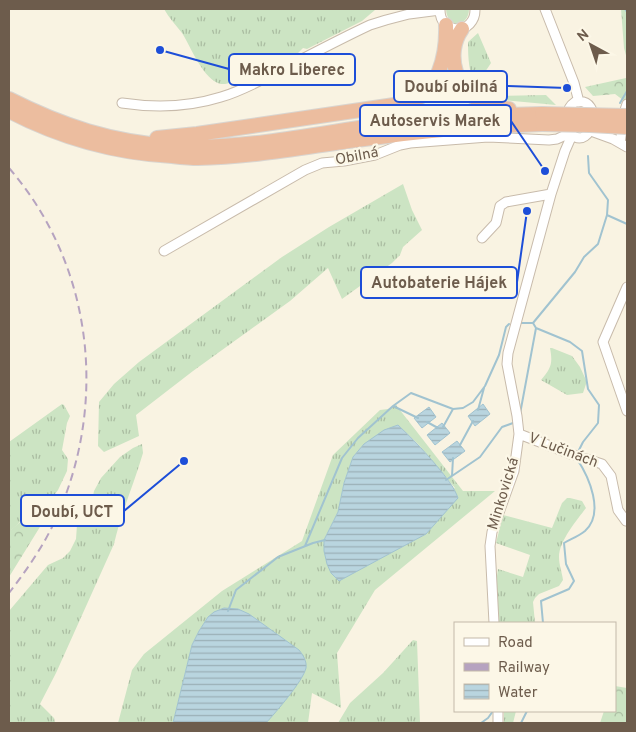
<svg xmlns="http://www.w3.org/2000/svg" width="636" height="732" font-family="Overpass,sans-serif">
	<style>
		.grass { fill: url(#grass-tufts); fill-rule: evenodd }
		.forest { fill: url(#forest-crowns) }
		.water { fill: url(#water-rules); stroke: #a1c3d0 }
		.lines { fill: none; stroke-linecap: round; stroke-linejoin: round }
		.stream { stroke: #a1c3d0; stroke-width: 2 }
		.minor-casing { stroke: #c8bbab; stroke-width: 11 }
		.highway-casing { stroke: #d9d5d0; stroke-width: 16 }
		.minor { stroke: #fff; stroke-width: 9 }
		.highway { stroke: #ecbd9f; stroke-width: 14 }
		.rail { stroke: #b6a3c0; stroke-width: 2; stroke-dasharray: 8 5; stroke-linecap: butt }
		.highway-bridge-casing { stroke: #d9d5d0; stroke-width: 16; stroke-linecap: butt }
		.highway-bridge { stroke: #ecbd9f; stroke-width: 14 }
		.labels { text-anchor: middle; dominant-baseline: central; stroke-width: 4.5; stroke-linejoin: round; paint-order: stroke }
		.street-label { font-size: 15px; fill: #6d5c4c; stroke: #fcf7e7 }
		.leader { fill: none; stroke: #1d4ed8; stroke-width: 2 }
		.callout-dot { fill: #1d4ed8; stroke: #fcf7e7; stroke-width: 2 }
		.callout { fill: #fcf7e7; stroke: #1d4ed8; stroke-width: 2 }
		.callout-label { font-size: 16px; text-anchor: middle; font-weight: bold; fill: #6d5c4c }
	</style>
	<defs>
		<pattern id="grass-tufts" width="24" height="20" patternUnits="userSpaceOnUse" patternTransform="scale(1.25)"><rect width="24" height="20" fill="#cce4c3"/><path d="M3 7l-1-3M5 7V3M7 7l1-3M15 17l-1-3M17 17v-4M19 17l1-3" fill="none" stroke="#aabca1"/></pattern>
		<pattern id="forest-crowns" width="20" height="18" patternUnits="userSpaceOnUse" patternTransform="scale(1.25)"><rect width="20" height="18" fill="#cce4c3"/><path d="M2 6a3 3 0 1 1 6 0M12 15a3 3 0 1 1 6 0" fill="none" stroke="#aabca1"/></pattern>
		<pattern id="water-rules" width="6" height="5" patternUnits="userSpaceOnUse" patternTransform="scale(1.25)"><rect width="6" height="5" fill="#b9d5df"/><path d="M0 2.5h6" fill="none" stroke="#9bb0b7"/></pattern>
	</defs>
	<rect width="100%" height="100%" fill="#f9f3e2"/>
	<path class="grass" d="M164,9H380L375,10L362,21L307,49L303,48L298,53C284,59 233,86 221,84C203,80 191,47 182,33C176,25 169,18 164,9Z
		M446,9H469C469,27 447,30 446,9Z
		M478,33L491,63L475,87C469,70 468,60 468,42Z
		M546,95L556,105L491,99L493,96Z
		M403,184L412,210L422,230L403,247L400,255L392,263L342,299L328,268L290,301L193,371L136,415L139,436L104,452L98,446L99,402L114,384L139,362L282,257L329,227Z
		M550,348H552L572,356L580,367L586,380V384L583,393L567,395L541,380C551,368 553,364 550,348Z
		M62,404L64,405L70,416L67,423L62,450L68,459L67,471L58,490L52,498L34,505L17,525L9,532V442Z
		M396,405L463,491H495L375,590L337,653L341,708L312,693L308,723H266L301,679L208,617L199,631L192,645L173,723H118L132,670L144,654L222,591L302,541L333,455L380,410L388,409ZM398,425L418,444L455,488L324,540L338,512L344,483L353,457L364,444Z
		M142,444L143,453C134,484 121,513 114,544L56,673L40,704L54,718L55,723H9V611L48,565L63,558L70,551L76,539L77,525L92,501L94,491L101,478L120,457L133,448Z
		M567,498H570L582,501L586,508C577,520 559,541 559,557C559,565 562,572 563,580L559,586L539,594L535,598L533,602L535,623H499L495,578L497,576L498,569L523,577L530,555L496,543L503,515L552,528L562,503Z
		M413,640L417,641L420,723H338L350,703L383,673Z
		M504,711H516L513,723H504Z"/>
	<path class="forest" d="M621,9H627V59L624,48Z
		M627,77V103L615,94L593,96L585,87L626,78Z
		M39,513H46L43,522L9,577V532C17,524 28,515 39,513Z
		M615,686L627,688V723H600L604,711H615Z"/>
	<path class="water" d="M483,404L490,414L475,426L468,416Z
		M429,407L436,417L422,428L414,418Z
		M442,423L450,433L435,445L427,435Z
		M398,425C414,440 428,455 441,471C448,480 454,487 458,498L426,534L339,581L331,573L327,564L324,551V540L338,512L344,483L353,457L364,444L384,430Z
		M457,441L465,451L450,462L442,452Z
		M224,608L238,609L249,614L299,650C303,655 307,661 306,668C303,681 276,712 266,723H173L192,645L199,631L208,617L214,612Z"/>
	<g class="lines">
		<path class="stream" d="M625,9L627,12
			M620,103L627,91
			M607,215L627,224
			M520,323H533
			M393,406L418,418
			M478,410L484,388
			M520,414L536,328
			M427,422L438,428
			M443,427L453,409
			M460,445L473,421
			M578,452L583,442L598,423L599,405L588,389L582,351L570,342L536,328L533,323L575,272L584,257L598,244L607,215L608,200L589,173L588,156
			M452,476L453,458
			M446,480L480,457L502,427L513,423
			M305,546L342,458L358,438L393,406L411,393L453,409L463,408L473,402L485,386L499,355L506,327L509,324
			M228,611L236,590L278,557L313,543L325,540
			M543,623L541,601L569,589L574,581L566,564L564,543C571,539 579,536 585,531C605,513 589,477 577,459
			M481,723L488,718L493,711
			M521,723L527,711"/>
		<g class="minor-casing">
			<path id="minor" d="M440,9C439,36 476,35 475,9
				M545,9L574,83L579,102
				M575,102C606,96 592,153 571,134C562,126 566,108 575,102Z
				M122,103C155,108 189,107 221,97C242,91 261,80 281,70C310,55 340,39 370,25L386,20L409,14L440,10
				M591,131L613,139L627,147
				M620,143L625,110L627,104
				M482,238L496,223L500,206L506,202L551,194
				M164,251L305,170L322,163L344,161L375,155L400,145L410,143L488,137L549,140L557,139L570,133
				M627,287L603,342L627,411
				M519,434L571,454L602,464L611,476L618,510L626,521L627,519
				M494,623L490,546L492,532L514,471L519,434L517,416L507,364L508,353L551,194L565,151L572,135
				M498,723V711"/>
		</g>
		<g class="highway-casing">
			<path id="highway" d="M462,29C444,54 456,93 486,104C493,107 501,108 509,109
				M9,99C62,126 112,142 172,146C180,146 189,147 198,147C269,146 339,129 409,121C453,116 497,115 542,114
				M9,111C61,138 113,153 172,156C181,157 190,158 198,158C254,157 309,146 364,139C423,131 482,126 542,124
				M157,138L197,134L408,103C439,93 447,54 446,25"/>
		</g>
		<use href="#minor" class="minor"/>
		<use href="#highway" class="highway"/>
		<path class="rail" d="M9,168C94,266 109,406 54,523C42,548 26,571 9,593"/>
		<g class="highway-bridge-casing">
			<path id="highway-bridge" d="M542,114L627,116
				M542,124L590,125L627,127"/>
		</g>
		<use href="#highway-bridge" class="highway-bridge"/>
	</g>
	<g class="labels">
		<g class="street-label">
			<text transform="translate(357 157) rotate(-11)">Obilná</text>
			<text transform="translate(563 451) rotate(21)">V Lučinách</text>
			<text transform="translate(504 494) rotate(-73)">Minkovická</text>
		</g>
	</g>
	<path class="leader" d="M160 50L229 69M567 88L507 86M545 171L511 121M527 211L517 282M184 461L124 511"/>
	<g class="callout-dot">
		<circle cx="160" cy="50" r="5"/>
		<circle cx="567" cy="88" r="5"/>
		<circle cx="545" cy="171" r="5"/>
		<circle cx="527" cy="211" r="5"/>
		<circle cx="184" cy="461" r="5"/>
	</g>
	<g class="callout">
		<rect x="229" y="54" width="126" height="31" rx="5"/>
		<rect x="394" y="71" width="113" height="31" rx="5"/>
		<rect x="360" y="105" width="151" height="31" rx="5"/>
		<rect x="361" y="267" width="156" height="31" rx="5"/>
		<rect x="21" y="495" width="103" height="31" rx="5"/>
	</g>
	<g class="callout-label">
		<text x="292" y="75">Makro Liberec</text>
		<text x="451" y="92">Doubí obilná</text>
		<text x="435" y="126">Autoservis Marek</text>
		<text x="439" y="288">Autobaterie Hájek</text>
		<text x="72" y="517">Doubí, UCT</text>
	</g>
	<rect width="636" height="732" fill="none" stroke="#6d5c4c" stroke-width="20"/>
	<rect x="454" y="622" width="162" height="90" fill="#fcf7e7" stroke="#c3b9a9"/>
	<rect x="464" y="638" width="25" height="8" fill="#ffffff" stroke="#c3b9a9"/>
	<text x="498" y="647" font-size="15" fill="#6d5c4c">Road</text>
	<rect x="464" y="663" width="25" height="8" fill="#b6a3c0" stroke="#c3b9a9"/>
	<text x="498" y="672" font-size="15" fill="#6d5c4c">Railway</text>
	<rect x="464" y="684" width="25" height="15" fill="url(#water-rules)" stroke="#c3b9a9"/>
	<text x="498" y="697" font-size="15" fill="#6d5c4c">Water</text>
	<g transform="translate(591 45) rotate(320)" stroke="#fcf7e7" stroke-width="4" paint-order="stroke">
	<path d="M0-4L9 19L0 12L-9 19Z" fill="#6d5c4c"/>
	<text y="-8" font-size="14" font-weight="bold" text-anchor="middle" fill="#6d5c4c">N</text>
	</g>
</svg>
